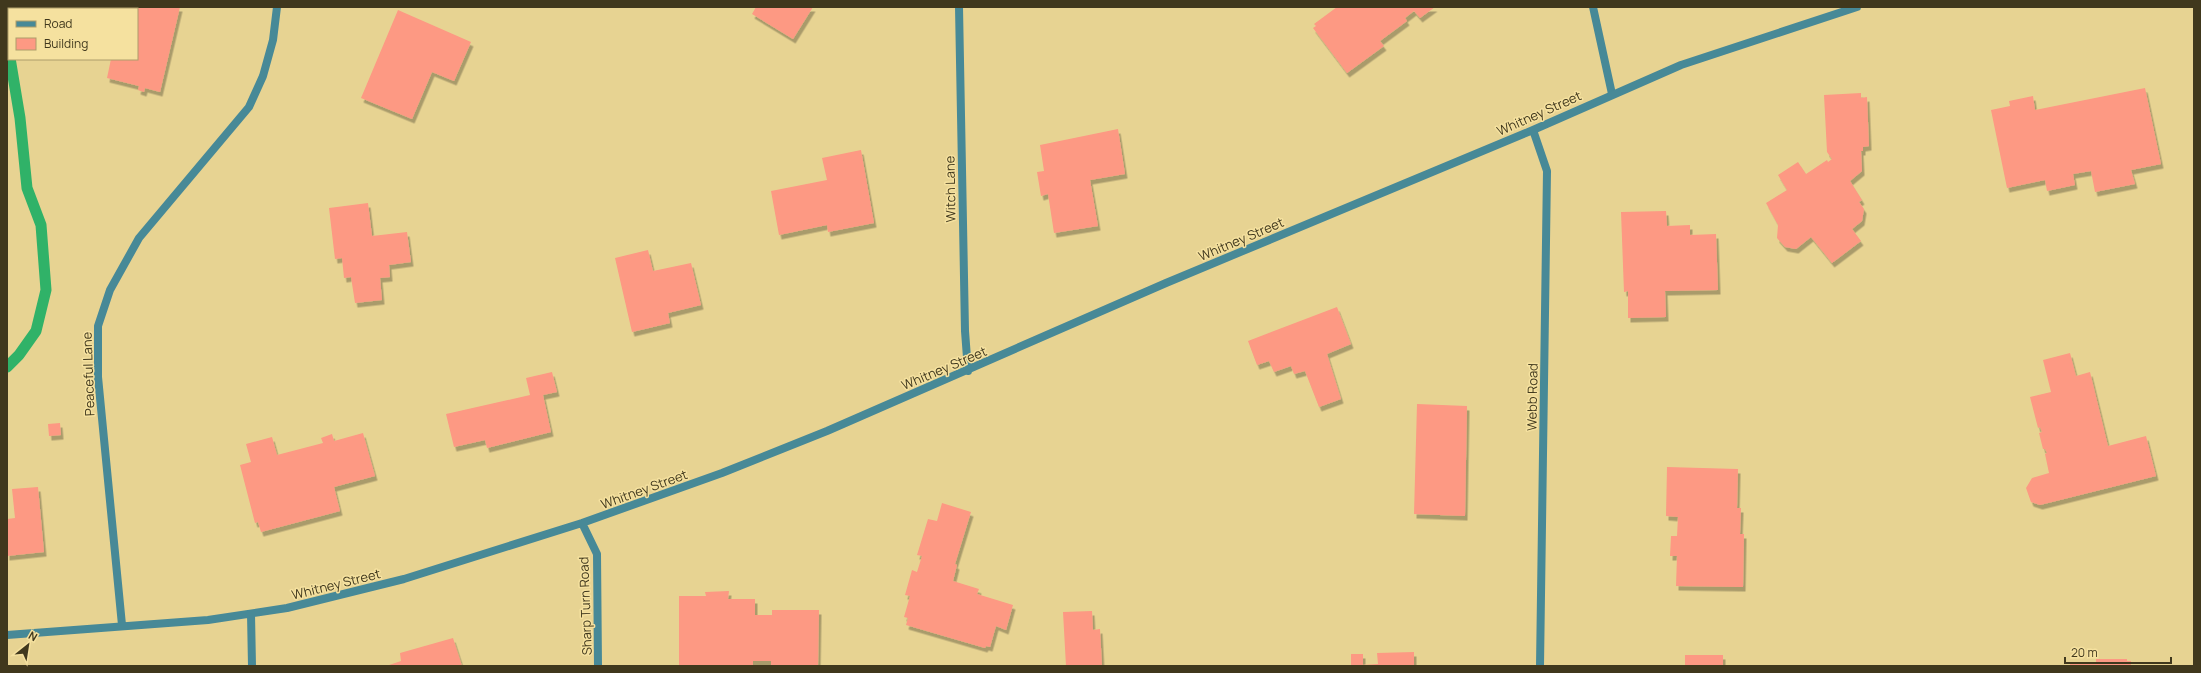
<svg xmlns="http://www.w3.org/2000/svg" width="2201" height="673" font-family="Manrope,sans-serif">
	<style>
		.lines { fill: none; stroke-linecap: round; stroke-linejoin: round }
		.stream { stroke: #30b268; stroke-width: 11 }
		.building { fill: #fd9983; filter: url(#shadow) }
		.service { stroke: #478997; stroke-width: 8 }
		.minor { stroke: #478997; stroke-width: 8 }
		.labels { text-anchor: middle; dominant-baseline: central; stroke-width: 3; stroke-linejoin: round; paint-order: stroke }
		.street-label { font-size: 13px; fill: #40381d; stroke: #f5e19f }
	</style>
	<defs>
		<filter id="shadow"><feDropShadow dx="2.5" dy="4.5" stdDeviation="0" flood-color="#0004"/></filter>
	</defs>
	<rect width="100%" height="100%" fill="#e7d392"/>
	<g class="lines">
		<path class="stream" d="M12,7V9
			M7,367L19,355L36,331L46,290L41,225L27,188L20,118L9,52"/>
	</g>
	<path class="building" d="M125,7H180L160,92L145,88L144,92L138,90L139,86L107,78L111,59H137V9H124Z
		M756,7H813L793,39L752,14Z
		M1337,7H1435L1420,18L1414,11L1405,18L1407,21L1380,41L1384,46L1347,73L1313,28L1316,26L1314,24Z
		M398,10L471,42L454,81L432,72L412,119L361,98Z
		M2145,88L2161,164L2131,170L2135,184L2095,192L2091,171L2073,174L2075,185L2047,191L2045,180L2007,188L1991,110L2010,106L2009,101L2033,96L2035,110Z
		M1861,93V98L1867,97L1869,146L1863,147V151H1861L1862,171L1850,181L1862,200L1859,202L1864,209L1862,221L1852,229L1861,241L1832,263L1811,237L1796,249L1785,247L1777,238L1778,225L1766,203L1787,190L1778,175L1798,162L1806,174L1827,160L1828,162L1832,159L1827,152L1824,95Z
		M1118,129L1125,174L1090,180L1098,226L1054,233L1048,194L1041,196L1037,172L1044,171L1040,145Z
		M861,150L874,223L828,232L827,225L779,235L771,191L827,180L822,158Z
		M368,203L372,236L407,232L411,262L389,265L390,277L380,278L382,300L355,303L351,277L344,278L342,258L335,259L329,208Z
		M1666,211L1667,226L1690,225V235L1716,234L1718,290L1665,291L1666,317L1628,318V291L1624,292L1621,212Z
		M648,250L653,271L691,263L701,305L668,313L670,323L632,332L615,258Z
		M1337,307L1351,344L1327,354L1341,399L1319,407L1305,371L1294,374L1291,366L1274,372L1269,361L1257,365L1248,341Z
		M2070,353L2076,376L2090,372L2108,446L2146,436L2156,476L2040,505L2031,502L2026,488L2032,478L2049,473L2045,454L2047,453L2045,449H2043L2039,433L2042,432L2040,427L2038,428L2030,397L2051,392L2043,360Z
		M552,372L557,392L543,395L551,432L487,448L485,440L454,447L446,414L530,395L526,378Z
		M1417,404L1467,406L1465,516L1414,514Z
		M60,423L61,435L49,436L48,424Z
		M363,433L375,476L334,487L340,511L261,532L258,522L255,523L240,465L251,462L246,444L272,437L277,455L323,443L321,438L332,434L334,441Z
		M1667,467L1738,469L1737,508H1741L1740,534H1744L1743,587L1676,586L1677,556H1670L1671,536H1677L1678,517L1666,516Z
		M38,487L44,552L7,556V519L15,518L12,489Z
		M942,503L971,512L955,564L957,565L953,581L979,589L977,594L1013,605L1006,630L996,626L990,647L986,646L985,648L906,625L908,618L904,617L910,596L905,595L912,570L917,572L922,556L917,555L928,519L937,521Z
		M729,591L728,599H755V615H772V610H819L818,666H771V661H753V666H679V596H706L705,592Z
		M1092,611L1093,630L1100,629L1102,666H1066L1063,612Z
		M453,638L462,666H386L401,661L400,653Z
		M1414,652V666H1351V654H1363V665L1378,664L1377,653Z
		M1685,655H1723V666H1685Z
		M2096,659H2127V661H2131V666H2070V663H2096Z"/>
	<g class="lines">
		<path class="service" d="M1593,7L1612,94"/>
		<path class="minor" d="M959,7L965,331L968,371
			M1533,130L1547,171L1540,666
			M582,523L597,554L598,666
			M251,614L252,666
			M122,625L98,377V326L110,290L139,238L249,107L263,76L273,40L277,7
			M7,635L208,620L287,608L404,579L582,523L722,473L827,431L1166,283L1533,130L1681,65L1857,7"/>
	</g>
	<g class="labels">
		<g class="street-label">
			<text transform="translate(1539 113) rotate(-24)">Whitney Street</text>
			<text transform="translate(950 189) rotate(-91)">Witch Lane</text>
			<text transform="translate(1241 239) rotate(-23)">Whitney Street</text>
			<text transform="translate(944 368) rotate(-23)">Whitney Street</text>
			<text transform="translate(88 374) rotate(-92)">Peaceful Lane</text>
			<text transform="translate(1532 397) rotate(-89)">Webb Road</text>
			<text transform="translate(644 489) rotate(-20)">Whitney Street</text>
			<text transform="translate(336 584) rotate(-14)">Whitney Street</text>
			<text transform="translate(585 606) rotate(-92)">Sharp Turn Road</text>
		</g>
	</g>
	<rect width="2201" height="673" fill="none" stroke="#40381d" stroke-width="16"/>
	<rect x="8" y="8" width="130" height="52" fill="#f5e19f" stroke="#ad9d6b"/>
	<rect x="16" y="21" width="20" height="6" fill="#478997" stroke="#ad9d6b"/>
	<text x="44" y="28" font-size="12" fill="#40381d">Road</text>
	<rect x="16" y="38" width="20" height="12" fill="#fd9983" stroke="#ad9d6b"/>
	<text x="44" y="48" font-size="12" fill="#40381d">Building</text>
	<g transform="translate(28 645) rotate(30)" stroke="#f5e19f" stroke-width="3" paint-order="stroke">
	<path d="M0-3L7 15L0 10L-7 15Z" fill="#40381d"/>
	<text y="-6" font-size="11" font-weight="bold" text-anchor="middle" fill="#40381d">N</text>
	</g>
	<path d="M2065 657v6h106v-6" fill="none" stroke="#40381d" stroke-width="2"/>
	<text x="2071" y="657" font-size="12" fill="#40381d" stroke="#f5e19f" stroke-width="3" paint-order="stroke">20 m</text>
</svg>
